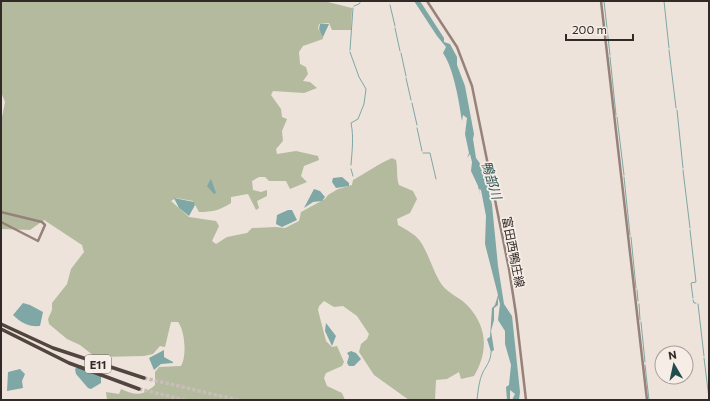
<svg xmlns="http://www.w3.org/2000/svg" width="710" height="401" font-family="Commissioner,'Noto Sans JP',sans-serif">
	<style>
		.green { fill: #b3ba9d }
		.water { fill: #7ea7a5 }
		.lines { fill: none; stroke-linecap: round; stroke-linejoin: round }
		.stream { stroke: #7ea7a5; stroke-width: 1 }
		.highway-tunnel { stroke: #c8beb7; stroke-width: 3.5; stroke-dasharray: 3.5 2; stroke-linecap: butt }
		.secondary { stroke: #97827a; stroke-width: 2.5 }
		.highway { stroke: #52443f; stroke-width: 3.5 }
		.labels { text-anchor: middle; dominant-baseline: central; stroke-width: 3.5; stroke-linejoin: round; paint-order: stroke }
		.shield { fill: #f6ede6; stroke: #6d6460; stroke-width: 1 }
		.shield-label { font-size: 11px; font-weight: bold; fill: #322a27 }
		.street-label { font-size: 12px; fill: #322a27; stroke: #f6ede6 }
		.water-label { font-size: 13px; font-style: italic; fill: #234d4d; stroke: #f6ede6 }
	</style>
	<rect width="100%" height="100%" fill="#ede3db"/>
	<path class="green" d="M1,1H324L352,8L351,30H332L329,23L319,24L318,29L323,34V39L303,46L299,52L300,64L306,67L308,74L303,81L310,82L317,88L304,93L273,91L271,95L281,109L282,117L287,119L282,131L283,141L276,149L277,154L296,151L318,156L319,160L304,166L301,176L307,182L290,189L286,181H269L265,177H259L252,181L253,190L261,192L267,190V196L257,201L259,208L256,210L248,194L231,197V203C220,210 213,212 199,212L193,201L176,198L171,201L189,217L216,221L219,226L212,241L216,244L227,237L247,233L252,228L276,227L285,228L299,221L301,212L325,199L328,195L338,189L352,185L353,180C366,173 378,164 392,158L396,160C398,169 396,177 399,185L413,191L417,199L410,213L397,219L398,225C405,229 415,234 420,241C429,254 433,272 442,285C449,294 461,298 468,306C488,328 488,352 474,376L461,379L459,372L447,379L436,380L435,400H409L374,375L359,352L361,344L367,339L369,334L357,316L343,306L334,307L324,301L319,306L318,310L326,341L332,347L337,346L344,362L342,366L326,373L324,378L327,386L342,393L345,400H107L106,392L119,394L121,389C136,396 142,396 155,385V372L159,367L181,366C187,356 185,331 178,322H171L165,347L160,346L153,354L144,356L99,357L94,356L80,345L67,339L49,324L48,319L52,310V303L67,284L71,269L84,252L82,245L44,220L30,230L1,229V122L5,102L1,92Z"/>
	<path class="water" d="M414,1H420L444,38V42L450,44L457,57V65L465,86L474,134L473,139L476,158L484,169L492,205L498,266L504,304L512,316L520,392L519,400H512L515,394L510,390V400H507L506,387L509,385L511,365L505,344V331L498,320L500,304L498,297V305L494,308V320L491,331L494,350L491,352L487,339L490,337L492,308L495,305L498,295L485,244L486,216L481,190L479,189L480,195L478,186L471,171L472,162L470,154L467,158L469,153L465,134L467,118L463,115L462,121C459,102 454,69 443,53L446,47L437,36Z
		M320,24H329L323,37L319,29Z
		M342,177L349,183V186L336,188L332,182L333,178Z
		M211,179L216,193L214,194L207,186Z
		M314,189L320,191L325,197L322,201L313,202L304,208Z
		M174,198L194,202L195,205L189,216L179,208Z
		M288,210H292L297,220L282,227L276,224L277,215Z
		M23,303L30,305L43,312L40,326C29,327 21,323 13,315Z
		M326,323L336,336L332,346L325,331Z
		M164,350V357L173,362V363L161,364L154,370L149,358Z
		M351,351L356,353L361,359L354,366H349L347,363L349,356L347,353Z
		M80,365L101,373V383L91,389L88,388L76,374L75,369Z
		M20,369L25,374L22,381L23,388L7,391L8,372Z"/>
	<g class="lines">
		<path class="stream" d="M389,1L390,2
			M604,1L610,55
			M664,1L669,48
			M390,5L395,26
			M354,6L359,4L361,1
			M395,28L400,51
			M350,50L353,8
			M669,50L676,108
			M350,52L359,77L366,89L364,104L358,119L351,123C354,137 352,151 351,165
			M401,53L406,76
			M610,57L616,115
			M406,78L411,100
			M412,103L417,125
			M677,110L683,168
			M617,117L624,175
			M417,128L422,151
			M423,153H430L436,179
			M351,169L353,176
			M683,170L690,228
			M624,177L630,235
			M690,230L696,282L691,283L693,298
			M631,237L636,288
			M637,290L638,301
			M693,300L694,303H696
			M639,304L640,320
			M698,304L704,356
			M641,322L645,362
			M704,358L709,398
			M645,365L649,400
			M477,400C478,391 479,380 483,372C487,365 491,360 491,352"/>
		<path class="highway-tunnel" d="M144,378L238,400
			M139,389L185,400"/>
		<path class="secondary" d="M427,1L457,47L472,86L509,269L516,314L526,400
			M601,1L647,400
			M1,212L42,222L45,225L38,241L1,222"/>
		<path class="highway" d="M1,324L53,348L144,378
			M1,329L69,363L139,389"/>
	</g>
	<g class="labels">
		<rect class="shield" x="85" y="355" width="26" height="18" rx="3"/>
		<g class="shield-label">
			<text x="98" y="364">E11</text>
		</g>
		<g class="street-label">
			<text transform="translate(514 252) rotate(79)">富田西鴨庄線</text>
		</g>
		<g class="water-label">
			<text transform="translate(492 180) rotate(73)">鴨部川</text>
		</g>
	</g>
	<rect width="710" height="401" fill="none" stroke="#322a27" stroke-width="4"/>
	<g transform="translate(674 365) rotate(351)"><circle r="19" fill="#f6ede6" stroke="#a89f9a"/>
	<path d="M0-3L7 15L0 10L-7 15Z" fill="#234d4d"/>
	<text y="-6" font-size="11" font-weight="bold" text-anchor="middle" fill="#322a27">N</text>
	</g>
	<path d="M566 34v6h67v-6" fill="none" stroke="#322a27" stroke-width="2"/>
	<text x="572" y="34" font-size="12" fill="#322a27" stroke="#f6ede6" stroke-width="3" paint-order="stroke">200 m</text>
</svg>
